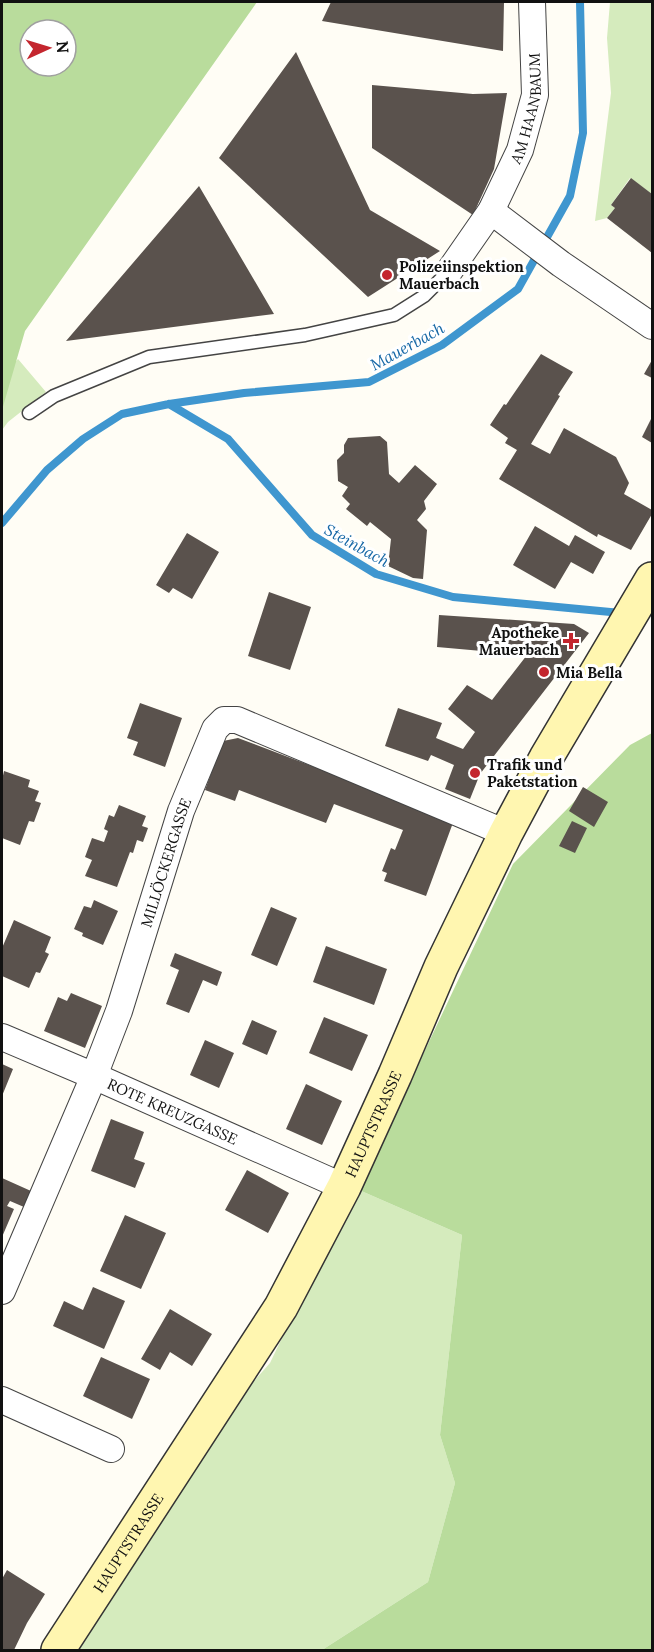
<svg xmlns="http://www.w3.org/2000/svg" width="654" height="1652" font-family="Lora,serif">
	<style>
		.green { fill: #d5ebbd }
		.forest { fill: #b9dc9c; fill-rule: evenodd }
		.lines { fill: none; stroke-linecap: round; stroke-linejoin: round }
		.stream { stroke: #3f96cf; stroke-width: 8 }
		.building { fill: #5a524d }
		.lane-casing { stroke: #444; stroke-width: 15 }
		.street-casing { stroke: #444; stroke-width: 28 }
		.secondary-casing { stroke: #333; stroke-width: 36 }
		.lane { stroke: #fff; stroke-width: 12 }
		.street { stroke: #fff; stroke-width: 26 }
		.secondary { stroke: #fff6b0; stroke-width: 33 }
		.poi-dot { fill: #c4262e; stroke: #fff; stroke-width: 2 }
		.labels { text-anchor: middle; dominant-baseline: central; stroke-width: 6; stroke-linejoin: round; paint-order: stroke }
		.street-label { font-size: 15px; fill: #111; stroke: #fff }
		.poi-label { font-size: 15px; font-weight: bold; fill: #111; stroke: #fff; text-anchor: start }
		.water-label { font-size: 16px; font-style: italic; fill: #1768a6; stroke: #fff }
	</style>
	<rect width="100%" height="100%" fill="#fffdf5"/>
	<path class="green" d="M610,2H652V194L630,178L611,205L615,208L607,218L595,221L611,93L607,38Z
		M18,359L46,392L8,422L2,430V376Z
		M359,1190L462,1235L440,1435L455,1483L428,1582L322,1650H78L245,1391L270,1363L291,1319Z"/>
	<path class="forest" d="M2,2H257L25,331L2,410ZM30,30H66V66H30Z
		M652,733V1650H322L428,1582L455,1483L440,1435L462,1235L359,1190L513,864L630,745Z"/>
	<g class="lines">
		<path class="stream" d="M169,404L228,439L312,535L376,574L453,597L621,613
			M2,523L47,470L83,439L122,414L169,404L244,393L369,382L442,345L518,289L570,196L583,133L580,2"/>
	</g>
	<path class="building" d="M331,2H504L503,51L322,21Z
		M296,52L370,210L440,251L368,297L219,158Z
		M372,85L473,94L507,93L494,169L473,215L372,148Z
		M631,178L652,194V253L607,218L615,208L611,205Z
		M199,186L274,314L66,341Z
		M541,354L573,372L558,395L560,396L531,444L550,454L564,428L616,457L629,483L624,494L652,510V514L631,550L598,534L597,537L499,479L517,450L505,443L508,438L490,425L504,404L506,405Z
		M652,360V378L644,374Z
		M652,417V443L642,437Z
		M380,436L387,442L389,474L399,483L415,465L437,484L424,501L426,509L417,520L427,530L423,579L413,578L388,566L391,539L370,522L367,526L346,509L350,504L342,496L348,487L338,481L337,460L344,453V445L348,438Z
		M535,526L569,546L575,535L605,552L593,574L571,562L555,589L513,565Z
		M187,533L219,552L192,599L173,588L169,593L156,585Z
		M269,592L311,607L290,670L248,656Z
		M439,615L574,624L589,633L480,774L470,799L445,789L454,765L431,755L428,761L385,746L398,708L442,723L436,738L463,749L475,732L448,709L467,685L492,700L527,655L437,647Z
		M140,703L182,718L165,767L133,755L138,742L127,738Z
		M238,738L454,820L426,896L384,881L387,873L382,871L391,848L395,850L403,830L334,804L326,823L239,790L235,801L205,790L223,741Z
		M4,771L30,780L28,787L39,791L35,801L41,803L34,822L29,821L20,845L2,838V780Z
		M583,787L608,802L594,827L569,811Z
		M119,805L146,816L142,826L148,828L143,842L137,840L133,853L130,852L117,887L85,876L92,860L85,857L92,838L104,842L108,831L104,829L109,815L114,817Z
		M572,821L587,828L575,853L559,846Z
		M94,900L118,911L103,945L82,936L83,933L74,929L84,906L91,908Z
		M271,907L297,918L277,966L251,955Z
		M14,920L51,937L45,952L49,954L40,973L36,972L29,988L2,976V948Z
		M326,946L387,969L374,1005L313,982Z
		M175,953L222,972L217,986L203,980L189,1013L166,1004L179,970L170,966Z
		M71,993L102,1006L85,1048L44,1031L58,997L67,1001Z
		M324,1017L368,1035L352,1071L309,1053Z
		M252,1020L277,1031L267,1055L242,1044Z
		M205,1040L234,1053L219,1088L190,1075Z
		M2,1064L13,1069L2,1096Z
		M306,1084L342,1101L322,1145L286,1129Z
		M111,1119L144,1132L134,1159L145,1163L135,1188L91,1171Z
		M247,1170L289,1193L268,1233L225,1210Z
		M2,1178L31,1191L24,1207L10,1201L7,1206L14,1209L2,1237Z
		M125,1215L166,1233L141,1289L100,1271Z
		M93,1287L125,1301L104,1349L53,1326L64,1301L83,1310Z
		M170,1309L212,1334L192,1366L170,1352L160,1370L141,1359Z
		M101,1357L150,1379L132,1419L83,1396Z
		M7,1570L45,1594L27,1623L14,1650H2V1579Z"/>
	<g class="lines">
		<g class="lane-casing">
			<path id="lane" d="M29,413L54,396L149,357L305,335L394,315L424,296L450,270"/>
		</g>
		<g class="street-casing">
			<g id="street">
				<path d="M491,211L561,264L652,326"/>
				<path id="s1" d="M450,270L491,211L520,150L535,95L532,2"/>
				<path id="s2" d="M2,1037L94,1076L344,1187"/>
				<path id="s3" d="M2,1291L94,1076L119,1011L181,811L215,729L224,720H237L506,833"/>
				<path d="M2,1400L111,1449"/>
			</g>
		</g>
		<g class="secondary-casing">
			<g id="secondary">
				<path id="s4" d="M58,1650L281,1307L344,1187L395,1075L441,967L506,833L546,758L652,579"/>
			</g>
		</g>
		<use href="#lane" class="lane"/>
		<use href="#street" class="street"/>
		<use href="#secondary" class="secondary"/>
	</g>
	<g class="poi-dot">
		<circle cx="387" cy="275" r="6"/>
		<path d="M568 632h6v6h6v6h-6v6h-6v-6h-6v-6h6z"/>
		<circle cx="544" cy="672" r="6"/>
		<circle cx="475" cy="773" r="6"/>
	</g>
	<g class="labels">
		<g class="street-label">
			<text stroke="none"><textPath href="#s1" startOffset="182">AM HAANBAUM</textPath></text>
			<text stroke="none"><textPath href="#s3" startOffset="459">MILLÖCKERGASSE</textPath></text>
			<text stroke="none"><textPath href="#s2" startOffset="186">ROTE KREUZGASSE</textPath></text>
			<text stroke="none"><textPath href="#s4" startOffset="614">HAUPTSTRASSE</textPath></text>
			<text stroke="none"><textPath href="#s4" startOffset="128">HAUPTSTRASSE</textPath></text>
		</g>
		<g class="poi-label">
			<text x="399" y="266">Polizeiinspektion<tspan x="399" dy="17">Mauerbach</tspan></text>
			<text x="559" y="632" text-anchor="end">Apotheke<tspan x="559" dy="17">Mauerbach</tspan></text>
			<text x="556" y="672">Mia Bella</text>
			<text x="487" y="764">Trafik und<tspan x="487" dy="17">Paketstation</tspan></text>
		</g>
		<g class="water-label">
			<text transform="translate(407 346) rotate(-29)">Mauerbach</text>
			<text transform="translate(357 545) rotate(29)">Steinbach</text>
		</g>
	</g>
	<rect width="654" height="1652" fill="none" stroke="#111111" stroke-width="6"/>
	<g transform="translate(48 48) rotate(86)"><circle r="28" fill="#ffffff" stroke="#a0a0a0" stroke-width="1.5"/>
	<path d="M0-4.5L10 22L0 15L-10 22Z" fill="#c4262e"/>
	<text y="-9" font-size="16" font-weight="bold" text-anchor="middle" fill="#111111">N</text>
	</g>
</svg>
